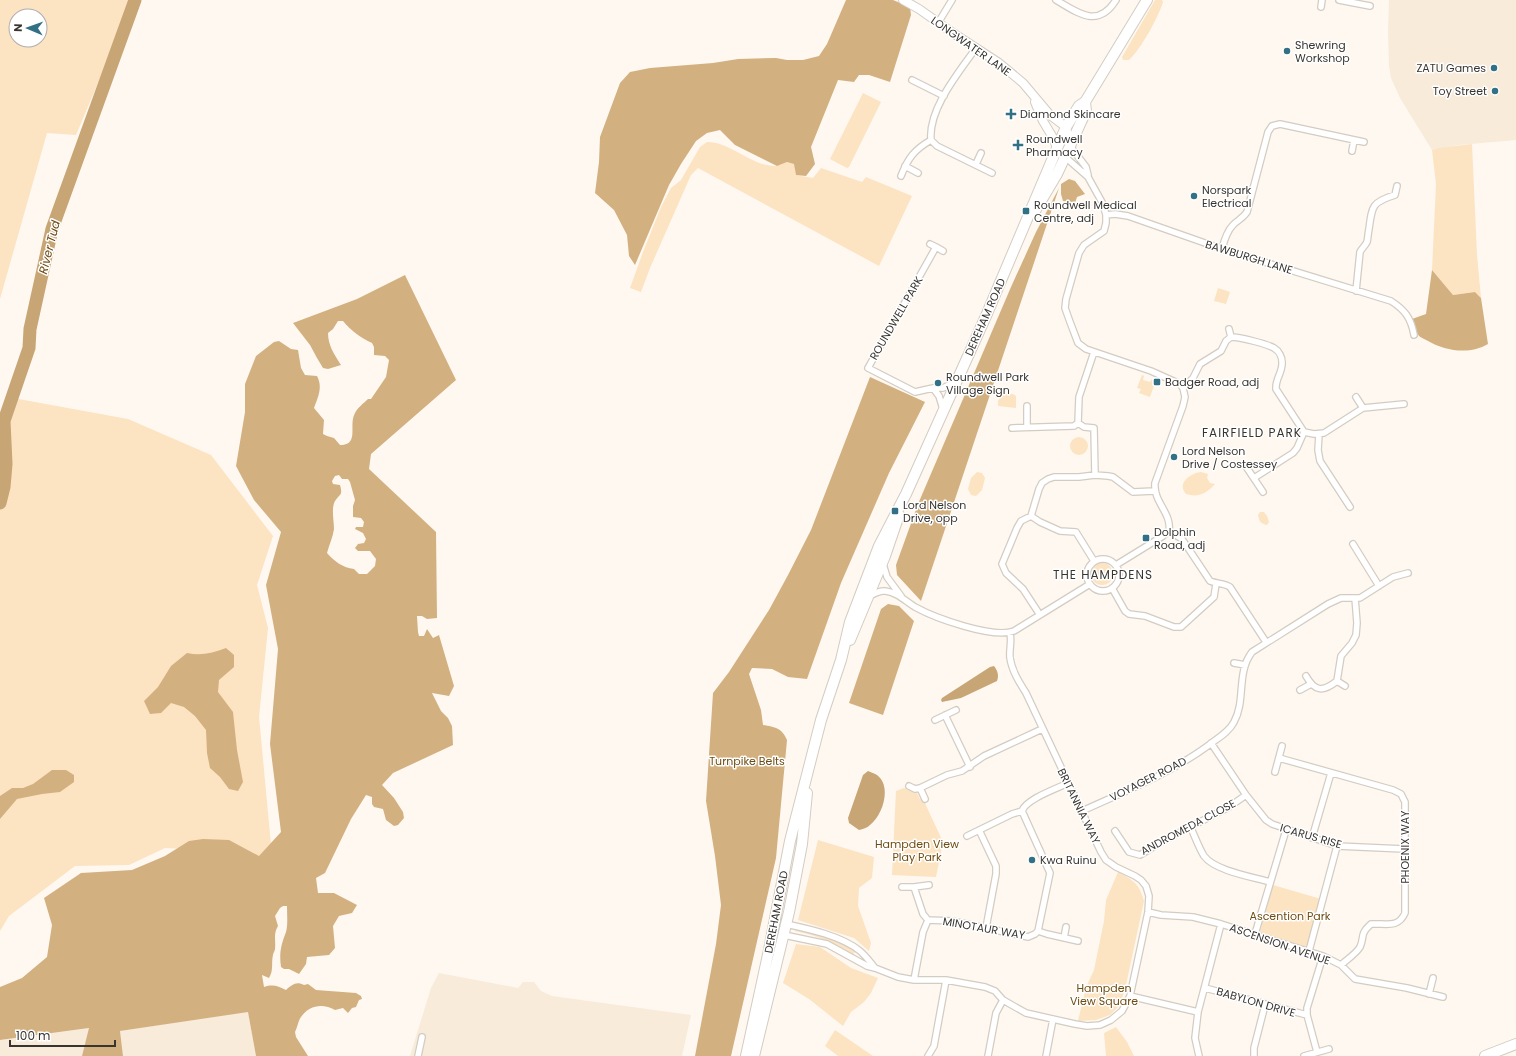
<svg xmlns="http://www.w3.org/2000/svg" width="1516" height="1056" font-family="Poppins,sans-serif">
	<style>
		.built { fill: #f8ebda }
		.green { fill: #fce3c2; fill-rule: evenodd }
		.forest { fill: #d3b080; fill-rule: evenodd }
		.water { fill: #c7a575 }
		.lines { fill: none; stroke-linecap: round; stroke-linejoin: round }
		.river { stroke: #c7a575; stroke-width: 13 }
		.street-casing { stroke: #d3ccc2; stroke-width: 8 }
		.secondary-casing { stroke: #d3ccc2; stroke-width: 10 }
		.highway-casing { stroke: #d3ccc2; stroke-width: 12 }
		.street { stroke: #fff; stroke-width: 5.5 }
		.secondary { stroke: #fff; stroke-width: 8 }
		.highway { stroke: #fff; stroke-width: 10 }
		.poi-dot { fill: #317085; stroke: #fff; stroke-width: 1.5 }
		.labels { text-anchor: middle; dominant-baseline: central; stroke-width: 3; stroke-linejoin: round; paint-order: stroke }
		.poi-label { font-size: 11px; fill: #383531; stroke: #fff; text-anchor: start }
		.street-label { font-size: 11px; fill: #383531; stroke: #fff }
		.park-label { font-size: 11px; fill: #6e4c12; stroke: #fff }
		.water-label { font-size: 12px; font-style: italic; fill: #6b480d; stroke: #fff }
		.neighbourhood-label { font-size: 12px; letter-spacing: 1px; fill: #383531; stroke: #fff }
	</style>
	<rect width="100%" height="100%" fill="#fef8f0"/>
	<path class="built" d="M1389,0H1516V140L1459,145L1432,150L1400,98L1391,78L1389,66L1388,32Z
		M439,973L518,988L523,982H534L541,991L552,996L691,1015L682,1056H410L431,988Z
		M248,1011L256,1056H123L120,1031Z
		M90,1028L82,1056H0V1040Z"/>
	<path class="green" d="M0,0H133L76,135L47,133L0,299ZM16,16H40V40H16Z
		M1155,0H1162L1163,2C1158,18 1141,49 1129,60H1123L1122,57Z
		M863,93L881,102L849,167L847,168L830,159Z
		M707,142C731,142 751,166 775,166C779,166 784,163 787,162L795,164L796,175L813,178L821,168L862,182L866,177L912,196L879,266L698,168L691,175L650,268L641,292L630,288L643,252L661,207L671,188L681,180L700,147Z
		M1472,144L1477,255L1481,298L1475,292L1453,295L1432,270L1436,184L1432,150L1439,148Z
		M1218,288L1230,292L1226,304L1214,301Z
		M1142,375L1144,376L1143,380L1150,382L1152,379L1156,380L1150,397L1139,393L1141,389L1137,388Z
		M1002,394H1013L1016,396V408L998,406V401Z
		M13,398L128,419L211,455L273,536L257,585L268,628L259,717L273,866L188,849L165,848L129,865L75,866L9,916L0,931V425L7,426Z
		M1070 446a9 9 0 1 1 18 0a9 9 0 1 1-18 0Z
		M977,472L982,473L985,478L982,490L976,496L971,495L968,489L971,478Z
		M1201,472L1208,474L1207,478L1210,483L1215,484C1207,493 1199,498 1186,494C1176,483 1191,473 1201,472Z
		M1260,512H1264L1267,516L1269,522L1267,525C1261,524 1259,521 1258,515Z
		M1091 574a11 11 0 1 1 22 0a11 11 0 1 1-22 0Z
		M904,788L917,793L920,799H923L943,842L936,877L892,875L896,791Z
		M818,840L874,857L872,878L859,888L858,906L871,943L869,951L854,938L798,920Z
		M1118,872C1134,881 1139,883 1144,901L1126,985L1120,1005L1110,1015L1096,1020L1078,1021L1086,987L1094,970L1104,921L1106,900Z
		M1273,885L1321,899L1307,947L1260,932Z
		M795,929L828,937L856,951L853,954C835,943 816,935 795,931Z
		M796,944L820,947L851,968L878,978L871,993L864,1002L851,1012L843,1026L809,999L783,983Z
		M1116,1027L1127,1042L1134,1056H1106L1104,1033Z
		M835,1030L873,1056H838L825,1046Z"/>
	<path class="forest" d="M846,0H893L910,7L911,15L890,82L869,75H859L854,82L838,80L811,147L815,164L806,176L796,175L794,164L787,162L777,166L735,145L720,130L707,133L696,141L681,164L669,185L635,265L629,256L627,235L614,210L595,193L599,162L600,137L620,83L630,72L650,68L713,63L738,59L776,58L787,60H803L819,56L827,44Z
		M1069,179L1075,181L1085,194L1077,197L1075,203L1063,201L1061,194V184Z
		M1059,188L921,601L897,575L896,565L918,504L1011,287L1036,232Z
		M1432,270L1453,295L1475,292L1481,298L1488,344C1470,355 1445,351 1428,341C1425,339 1421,338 1419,336C1416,332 1414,323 1412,319L1426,314Z
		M405,275L456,380L371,454L369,469L436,532L437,618L427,619L422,616H417L418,632L419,636H424L427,629L433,638L439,635L454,686L449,696L432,693L441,711L448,718L452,726L453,745L393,773L382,785L394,798L403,812L404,818L398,825L394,826L386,820L383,809L374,807L372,804V797L366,795L351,819L325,873L316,878L318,893H334L357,905L352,913L339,916L333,926L335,948L329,955L307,957L306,964L299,974L289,969H284L281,967C279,953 281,945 286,932C288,925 287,914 287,906H283L280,908L275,916L278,926C273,934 276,941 275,949C275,951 273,953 273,955C271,963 274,970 269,978L262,975L264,987C273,984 278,986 286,990C292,985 296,981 304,985L308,984L316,990L356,993L361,996L362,999L359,1000L356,1007L352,1008L348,1013L343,1008L335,1010C323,1003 309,1005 301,1017C298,1021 298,1026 295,1032L296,1037L308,1056H256L248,1012L120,1031L123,1056H82L89,1028L0,1040V987L22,978L47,957L52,925L44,898L81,873L132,870L165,856L189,841L203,839L229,840L259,856L281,832L270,744L278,649L266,585L281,532L254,500L236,466L245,412V384L256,356L274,342L279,341L291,349L298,350L301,368L305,375L317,376C323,387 318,397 314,408L324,420L323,434L327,436L334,438L340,445C360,445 348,425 355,413C357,408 364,403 368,399H371L386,377L389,360L385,356L374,355V347L372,343C361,338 350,330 343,321H338L333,329L328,333C328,345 334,354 341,365L328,369L323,368L317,358L310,345L293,323L357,299ZM339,475L342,479H348L350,482L355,500L353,506V517L361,518L364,522L363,527H356L355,529L363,533L366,539L364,543L358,544L355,548L358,551H370L376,559L375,566L367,574H359L354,569C343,568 334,561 327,553C329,545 333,537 334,529C334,521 331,508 335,501C340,493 343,496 340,485L333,484L332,481L335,476Z
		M870,377L925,402L889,473L841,583L807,679L788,677L772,669L752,668L749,674L761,710L763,725C775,727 782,728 787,740L776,858L731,1056H695L716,944L721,905L715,856L706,801L713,693L729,672L769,610L788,575L811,530Z
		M888,604L899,606L914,621L883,715L849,703L881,609Z
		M226,648L234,655V667L219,680L218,692L233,712L237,750L243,782L238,791L229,789L220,777L210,768L207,753L206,730L195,716L184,707L171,703L161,713L150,714L144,701L158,687L171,666L187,653C201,656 213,653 226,648Z
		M52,770H66L74,775V782L60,792L42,794L17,799L0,819V796L12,788H23L33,784Z"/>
	<path class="water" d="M994,666C998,671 999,676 997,681L961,698L942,702L941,700L942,698L990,667Z
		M868,771C870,772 874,773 877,775C892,786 883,815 870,825C867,828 863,829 859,830L849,823L848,818L863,775Z"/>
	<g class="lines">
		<path class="river" d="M0,503L4,487L6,464L4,421L29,348L30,329L52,229L135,0"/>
		<g class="street-casing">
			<path id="street" d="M1056,0C1078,13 1098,29 1116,0
				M1339,0L1370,6
				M1321,7L1322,0
				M938,23L952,0
				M976,48C959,72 928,109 931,140L937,146L992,173
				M912,80L944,96
				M1070,146L1086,167L1088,175
				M1352,151L1354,140
				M1064,156L1088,177L1103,204L1106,215V223L1104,231L1084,245L1079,253L1066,299L1065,308L1070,322L1078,343L1086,349L1151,371L1180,384L1183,388L1185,397L1183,406L1155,483C1153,502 1172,513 1169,531L1163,536L1116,565
				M976,164L981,153
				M905,166L918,173
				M901,176C908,158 914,150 931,140
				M1106,215L1115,214L1128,216L1222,249L1391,301C1405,310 1411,318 1414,335
				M930,244L936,247L868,368L915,392L933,388H943L955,382
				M936,247L943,251
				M1222,249C1224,241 1227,231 1233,225C1238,220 1243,218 1247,212L1268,132L1272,126L1280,124L1364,142
				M1356,291L1360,252C1362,248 1365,246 1367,242C1368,238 1368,233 1369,229C1372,206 1372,202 1395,195L1397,186
				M1229,329L1231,337
				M933,388L939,396L943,409
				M1183,388L1193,378L1200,364L1221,351L1226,341L1231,337C1240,337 1267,344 1274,348C1279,351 1282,357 1282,362C1283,372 1275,379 1276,389L1304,432
				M1356,397L1363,408
				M1027,406V427
				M1078,423L1079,397L1094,352
				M1078,423L1084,427L1094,428L1095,475
				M1012,428L1074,426L1078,423
				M1304,432L1314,434L1324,433L1363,408L1404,404
				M1319,434L1318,450L1320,461L1350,507
				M1245,465L1263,492
				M1254,478L1293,453L1297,448L1304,432
				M1031,516L1039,489L1042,483L1048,479L1054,477H1079L1095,475L1108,476L1113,477L1133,492L1154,491
				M1169,531L1182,539L1210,581C1217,584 1224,583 1230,587L1266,642
				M1353,544L1379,586
				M1087 575a16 16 0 1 1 32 0a16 16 0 1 1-32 0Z
				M883,564L887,577L901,596
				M1112,588L1125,611L1129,614L1145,616L1174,627H1181L1214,597L1216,584
				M868,597C874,594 879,590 885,591C897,592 905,601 915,607C935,618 993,639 1014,631L1090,584
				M1040,615L1023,589L1006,573L1002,564L1017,528L1021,521L1031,516L1040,522L1060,531L1076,532L1094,561
				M1234,663L1245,665
				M1306,676C1315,692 1323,692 1337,681L1341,656L1352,643L1356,635L1357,623L1355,598
				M1337,681L1345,686
				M1300,690L1311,684
				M945,715L970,767
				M935,720L956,710
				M1211,743L1246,795L1266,820L1272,824L1337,846L1404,849
				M1279,758L1393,790L1401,794L1405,802V913C1398,929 1385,923 1371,924C1359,935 1365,936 1360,947C1356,954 1346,960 1341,965
				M1275,772L1282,746
				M909,786L915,789L920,788L947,775L962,771L984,756L1042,729
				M920,788L925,799
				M1082,811C1126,791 1171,773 1209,745C1218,738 1229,732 1234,722C1246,701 1236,673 1252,652L1328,604L1341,598H1360L1393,577L1408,573
				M1191,828C1195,837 1199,848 1204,856C1215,871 1253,877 1270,882
				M979,830L996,866V874L986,928
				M1115,831L1129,852L1140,855L1163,841L1229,807L1246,795
				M967,836L1012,814L1022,811
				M1312,838L1331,773
				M902,887H914L929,885
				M914,887L923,914L928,920
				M1148,912L1161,915L1193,917L1221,924L1323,956L1341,965L1355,979L1407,988L1443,997
				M786,924C809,929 842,936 860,951C866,956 870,962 875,968
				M1038,931L1047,934L1078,941
				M1255,934L1286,830
				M784,935L827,944L867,966L875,968L898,977L914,980H946L985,987L995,991L1003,1000L1026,1013L1075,1024L1087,1026L1100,1025L1111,1020L1122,1011L1130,996L1148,912L1149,896L1146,886L1141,880L1135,876L1116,867L1106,860L1101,852L1026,693C1019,682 1012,671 1010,658C1009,649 1012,642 1010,633
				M1064,938L1066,927
				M1309,951L1337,846
				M914,980L923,932L928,920L952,921L1028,937L1035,934L1038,931L1050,873L1022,811C1026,799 1056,789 1068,783
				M1205,988L1307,1015
				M1429,994L1433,978
				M1130,996L1198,1012
				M1317,1052L1307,1015V1008L1323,956
				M418,1056L422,1037
				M928,1056L934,1046L946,980
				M988,1056L996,1013L1003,1000
				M1046,1056L1053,1019
				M1199,1056L1195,1038L1198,1012L1221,924
				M1254,1056V1048L1265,1005
				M1304,1056L1329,1049"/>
		</g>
		<g class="secondary-casing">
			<path id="secondary" d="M903,0L919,9L953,33L999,63L1023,83L1050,115L1066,127L1070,146
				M1035,102L1043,121L1052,136L1057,147"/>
		</g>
		<g class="highway-casing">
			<path id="highway" d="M1035,211L1057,174L1070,146L1086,111L1085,102
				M850,640L885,556L899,515
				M746,1056L769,950L790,841L821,720L841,660L850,622L879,546L906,494L986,316L1066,127L1079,106L1085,102L1147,0
				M754,1056L789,912L802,844L807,793
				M1485,1056L1516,1044"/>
		</g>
		<use href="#street" class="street"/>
		<use href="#secondary" class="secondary"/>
		<use href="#highway" class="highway"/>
	</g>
	<g class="poi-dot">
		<circle cx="1287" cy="51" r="4"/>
		<circle cx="1494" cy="68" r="4"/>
		<circle cx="1495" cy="91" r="4"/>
		<path d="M1009 108h4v4h4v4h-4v4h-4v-4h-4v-4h4z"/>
		<path d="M1016 139h4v4h4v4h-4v4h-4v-4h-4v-4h4z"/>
		<circle cx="1194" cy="196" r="4"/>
		<rect x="1022" y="207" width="8" height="8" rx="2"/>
		<rect x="1153" y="378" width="8" height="8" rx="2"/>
		<circle cx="938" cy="383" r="4"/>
		<circle cx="1174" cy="457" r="4"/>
		<rect x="891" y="507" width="8" height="8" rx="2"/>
		<rect x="1142" y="534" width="8" height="8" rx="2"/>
		<circle cx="1032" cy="860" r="4"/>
	</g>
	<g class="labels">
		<g class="poi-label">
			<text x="1295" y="45">Shewring<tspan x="1295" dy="13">Workshop</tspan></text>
			<text x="1486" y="68" text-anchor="end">ZATU Games</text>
			<text x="1487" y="91" text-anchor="end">Toy Street</text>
			<text x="1020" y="114">Diamond Skincare</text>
			<text x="1026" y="139">Roundwell<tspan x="1026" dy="13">Pharmacy</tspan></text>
			<text x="1202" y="190">Norspark<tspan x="1202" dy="13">Electrical</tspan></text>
			<text x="1034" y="205">Roundwell Medical<tspan x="1034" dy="13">Centre, adj</tspan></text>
			<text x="946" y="377">Roundwell Park<tspan x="946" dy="13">Village Sign</tspan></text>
			<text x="1165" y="382">Badger Road, adj</text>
			<text x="1182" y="451">Lord Nelson<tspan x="1182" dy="13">Drive / Costessey</tspan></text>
			<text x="903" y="505">Lord Nelson<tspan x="903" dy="13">Drive, opp</tspan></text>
			<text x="1154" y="532">Dolphin<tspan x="1154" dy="13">Road, adj</tspan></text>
			<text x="1040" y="860">Kwa Ruinu</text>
		</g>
		<g class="street-label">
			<text transform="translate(971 46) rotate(35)">LONGWATER LANE</text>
			<text transform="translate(1249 257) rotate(17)">BAWBURGH LANE</text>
			<text transform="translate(985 317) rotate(-66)">DEREHAM ROAD</text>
			<text transform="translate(896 318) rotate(-60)">ROUNDWELL PARK</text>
			<text transform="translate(1148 779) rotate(-27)">VOYAGER ROAD</text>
			<text transform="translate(1079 806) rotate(64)">BRITANNIA WAY</text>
			<text transform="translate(1188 827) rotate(-28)">ANDROMEDA CLOSE</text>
			<text transform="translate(1311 836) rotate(16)">ICARUS RISE</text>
			<text transform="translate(1405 847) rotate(-90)">PHOENIX WAY</text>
			<text transform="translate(776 912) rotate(-79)">DEREHAM ROAD</text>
			<text transform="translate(984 928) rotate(10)">MINOTAUR WAY</text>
			<text transform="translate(1280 944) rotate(19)">ASCENSION AVENUE</text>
			<text transform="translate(1256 1002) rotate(16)">BABYLON DRIVE</text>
		</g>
		<g class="park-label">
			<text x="747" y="761">Turnpike Belts</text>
			<text x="917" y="844">Hampden View<tspan x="917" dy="13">Play Park</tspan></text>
			<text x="1290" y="916">Ascention Park</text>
			<text x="1104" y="988">Hampden<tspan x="1104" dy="13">View Square</tspan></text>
		</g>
		<g class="water-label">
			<text transform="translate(49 247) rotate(-76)">River Tud</text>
		</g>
		<g class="neighbourhood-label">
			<text x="1252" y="432">FAIRFIELD PARK</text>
			<text x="1103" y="574">THE HAMPDENS</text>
		</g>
	</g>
	<g transform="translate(28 28) rotate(272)"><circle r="19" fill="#ffffff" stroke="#afaead"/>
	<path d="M0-3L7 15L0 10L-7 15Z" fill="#317085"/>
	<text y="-6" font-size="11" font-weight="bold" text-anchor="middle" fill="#383531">N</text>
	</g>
	<path d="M10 1040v6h105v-6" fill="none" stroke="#383531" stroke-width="2"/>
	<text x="16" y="1040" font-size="12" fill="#383531" stroke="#ffffff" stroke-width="3" paint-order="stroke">100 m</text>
</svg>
